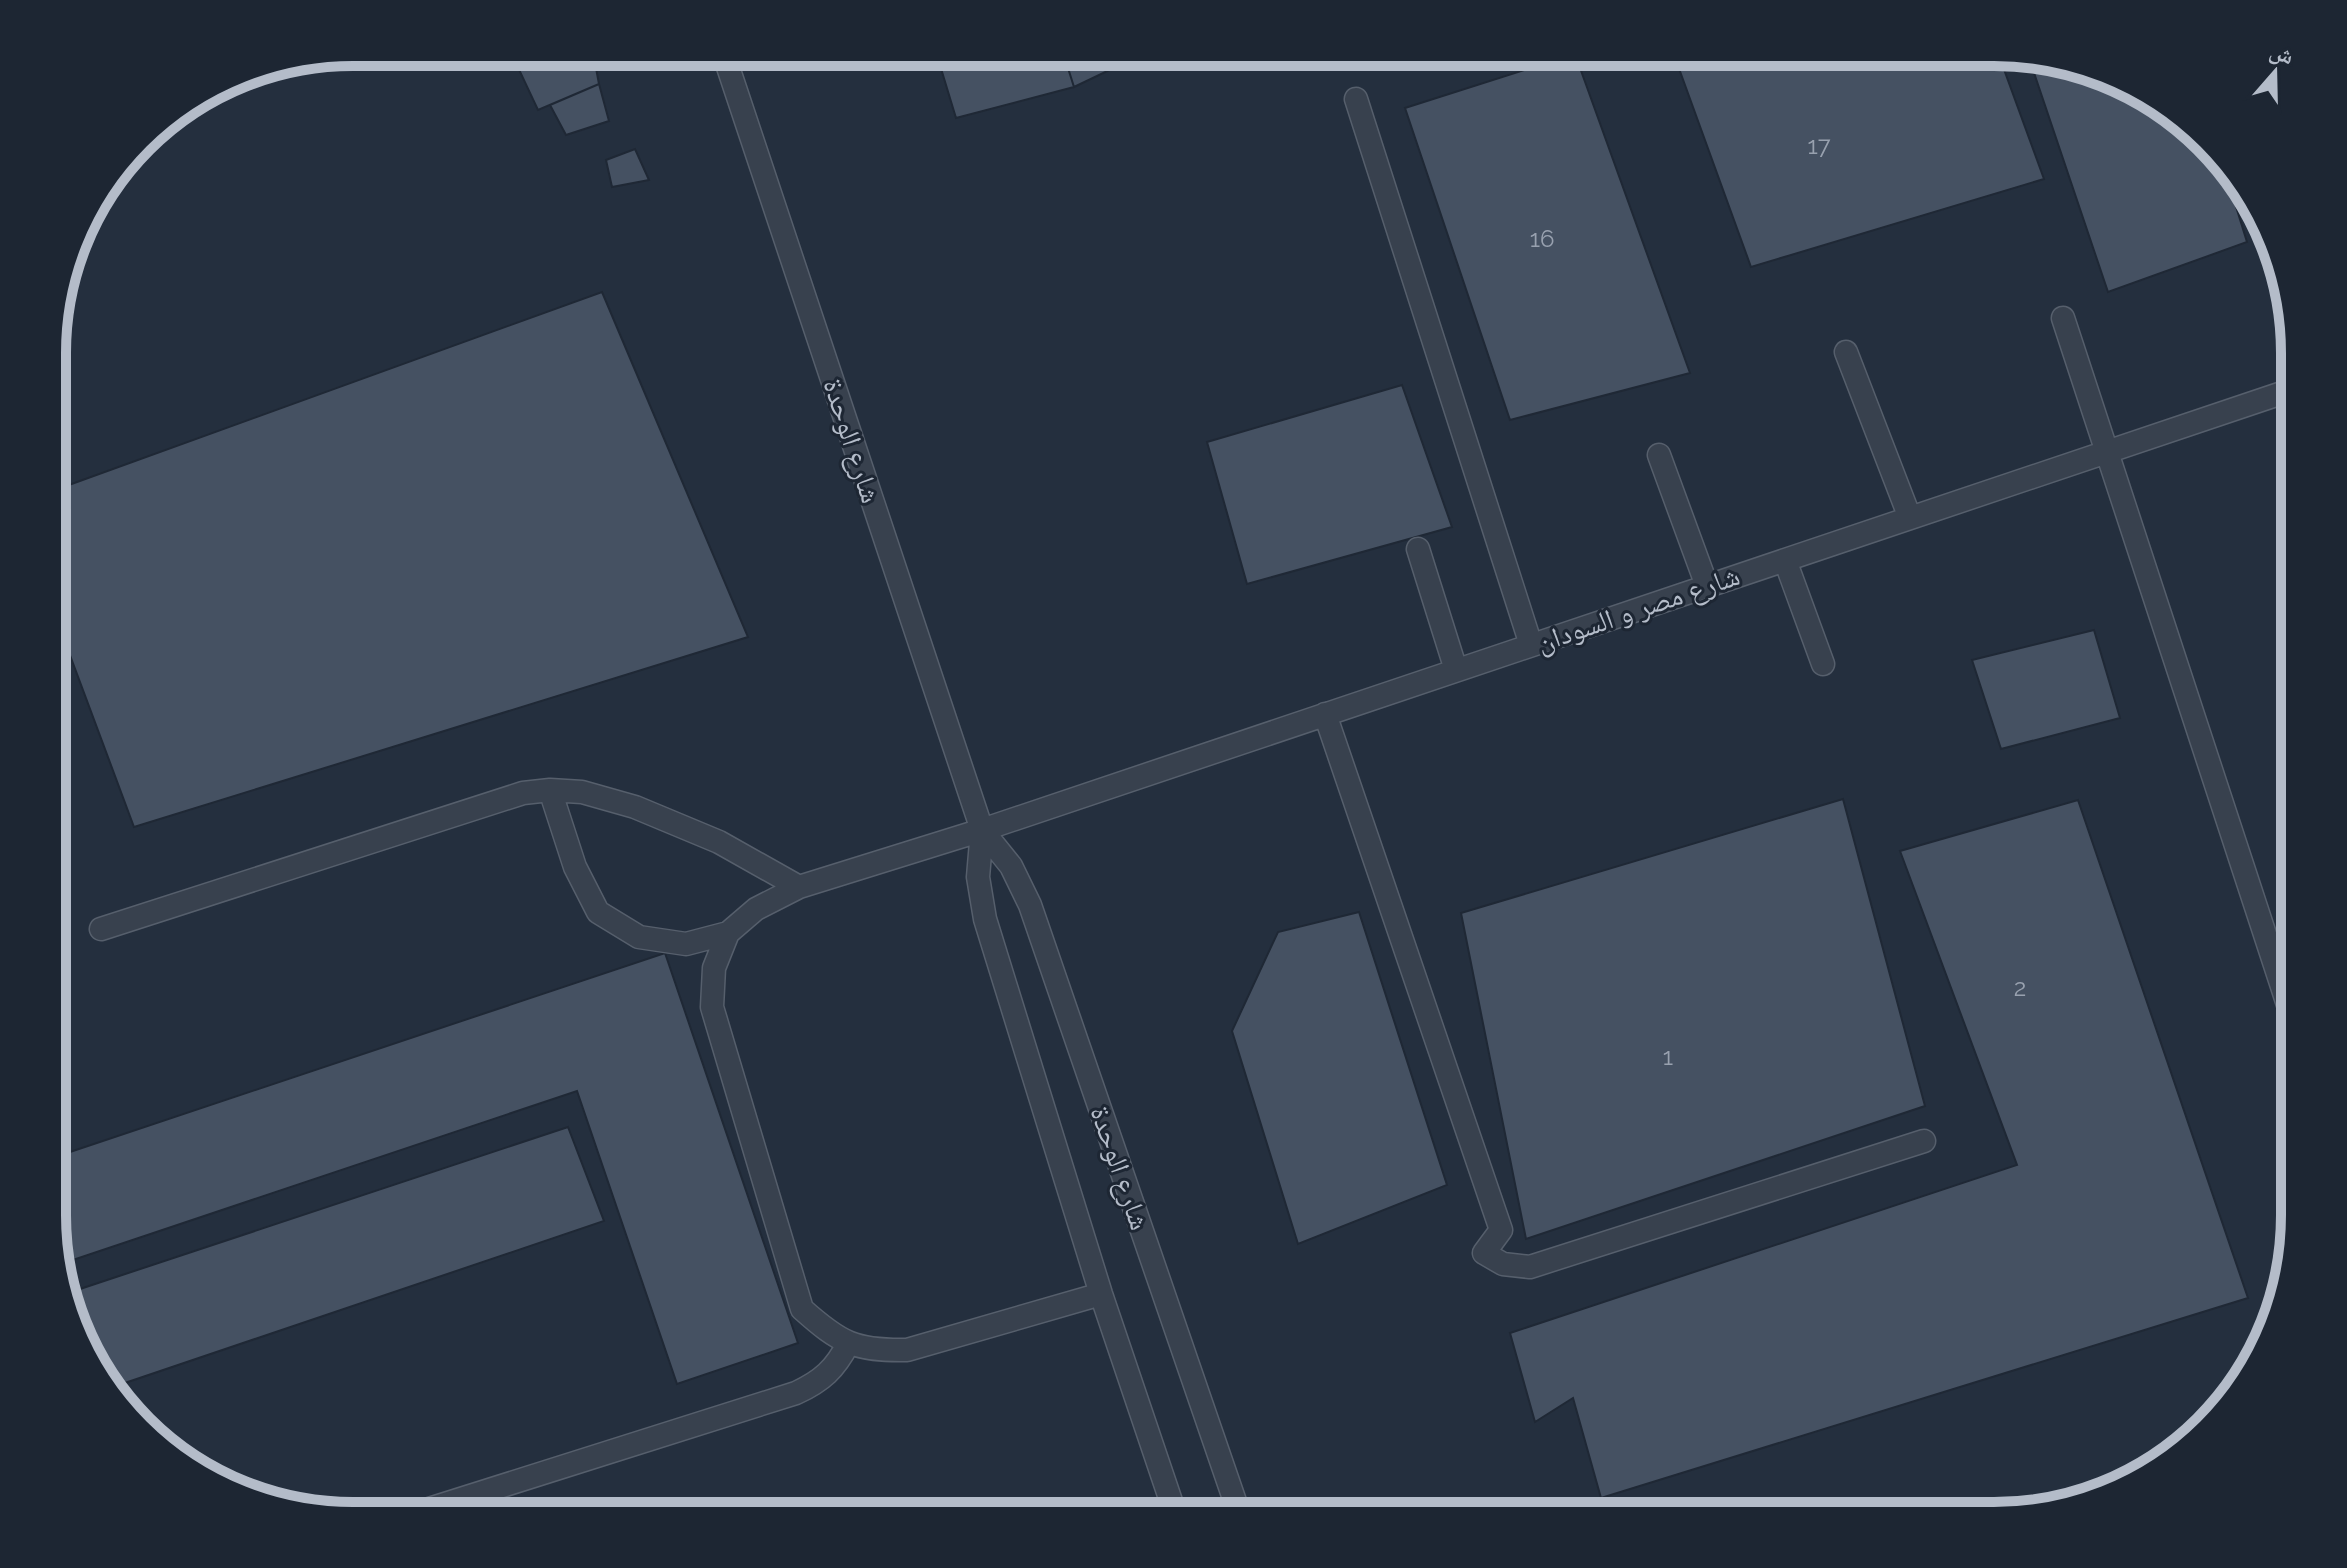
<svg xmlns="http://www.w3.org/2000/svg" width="2347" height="1568" font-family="Raleway,'Noto Naskh Arabic',sans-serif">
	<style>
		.building { fill: #455162; stroke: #1f2835; stroke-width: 2 }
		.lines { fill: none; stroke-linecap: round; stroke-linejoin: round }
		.service-casing { stroke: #565f6c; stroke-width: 25 }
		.service { stroke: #38414e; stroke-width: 22 }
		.labels { text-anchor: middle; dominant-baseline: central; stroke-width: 6; stroke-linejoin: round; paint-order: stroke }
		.number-label { font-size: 24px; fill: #98a1af }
		.street-label { font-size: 28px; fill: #b4bcc9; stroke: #1d2633 }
		.rim { fill: none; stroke: #b4bcc9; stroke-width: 10 }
	</style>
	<rect width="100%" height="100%" fill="#242f3e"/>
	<path class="building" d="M538,52H593L599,84L538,110L514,59Z
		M936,52H1063L1074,87L956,118Z
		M1063,52H1112L1118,66L1074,87Z
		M1673,52L1998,53L2044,179L1751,267Z
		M1575,54L1690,373L1510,420L1405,108Z
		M2029,58L2090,68L2162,103L2225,171L2247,242L2108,292Z
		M599,84L609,121L566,135L550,105Z
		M635,149L649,180L612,187L606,160Z
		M602,292L748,637L134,827L55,615V490Z
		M1402,385L1452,527L1247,584L1207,442Z
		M2094,630L2120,718L2001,749L1972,660Z
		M1843,799L1925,1106L1526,1239L1461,913Z
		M2078,800L2248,1298L1601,1498L1573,1398L1535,1422L1510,1333L2017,1165L1900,851Z
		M1359,912L1447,1185L1298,1244L1232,1031L1278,932Z
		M665,953L798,1343L677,1384L577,1091L58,1265L55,1254V1157Z
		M568,1127L604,1221L113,1387L93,1366L68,1293Z"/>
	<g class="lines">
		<g class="service-casing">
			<path id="service" d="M723,52L982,830L1011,866L1030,905L1240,1516
				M1356,99L1531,645
				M2063,318L2294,1023
				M1846,352L1910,518
				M1659,455L1707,586
				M1418,549L1456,670
				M1785,560L1823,664
				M1325,714L1501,1230L1484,1253L1503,1264L1530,1267L1924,1141
				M550,790L575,867L598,912L639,937L686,944L728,933
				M982,830L978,877L985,919L1101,1294L1176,1516
				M101,929L523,793L550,790L582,792L635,807L719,842L799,887
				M1101,1294L907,1350C855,1351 840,1343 802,1309L712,1007L714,968L728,933L756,909L799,887L982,830L2294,389
				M407,1516L796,1393C822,1381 835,1369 848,1344"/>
		</g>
		<use href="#service" class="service"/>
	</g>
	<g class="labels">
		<g class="number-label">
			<text x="1819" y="145">17</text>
			<text x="1542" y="238">16</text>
			<text x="2020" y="987">2</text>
			<text x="1668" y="1056">1</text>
		</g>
		<g class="street-label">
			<text transform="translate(852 441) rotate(72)">شارع الوحدة</text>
			<text transform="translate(1638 609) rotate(-19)">شارع مصر و السودان</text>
			<text transform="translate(1120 1168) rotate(71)">شارع الوحدة</text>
		</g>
	</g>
	<path d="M0 0H2347V1568H0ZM353 66H1994A287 287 0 0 1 2281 353V1215A287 287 0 0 1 1994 1502H353A287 287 0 0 1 66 1215V353A287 287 0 0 1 353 66Z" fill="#1d2633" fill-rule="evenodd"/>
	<path class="rim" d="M353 66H1994A287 287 0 0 1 2281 353V1215A287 287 0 0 1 1994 1502H353A287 287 0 0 1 66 1215V353A287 287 0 0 1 353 66Z"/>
	<g transform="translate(2275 72) rotate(20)" stroke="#1d2633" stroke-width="6" paint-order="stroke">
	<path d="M0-6L14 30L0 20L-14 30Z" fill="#b4bcc9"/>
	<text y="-12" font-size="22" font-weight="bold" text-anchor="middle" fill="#b4bcc9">ش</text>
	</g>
</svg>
